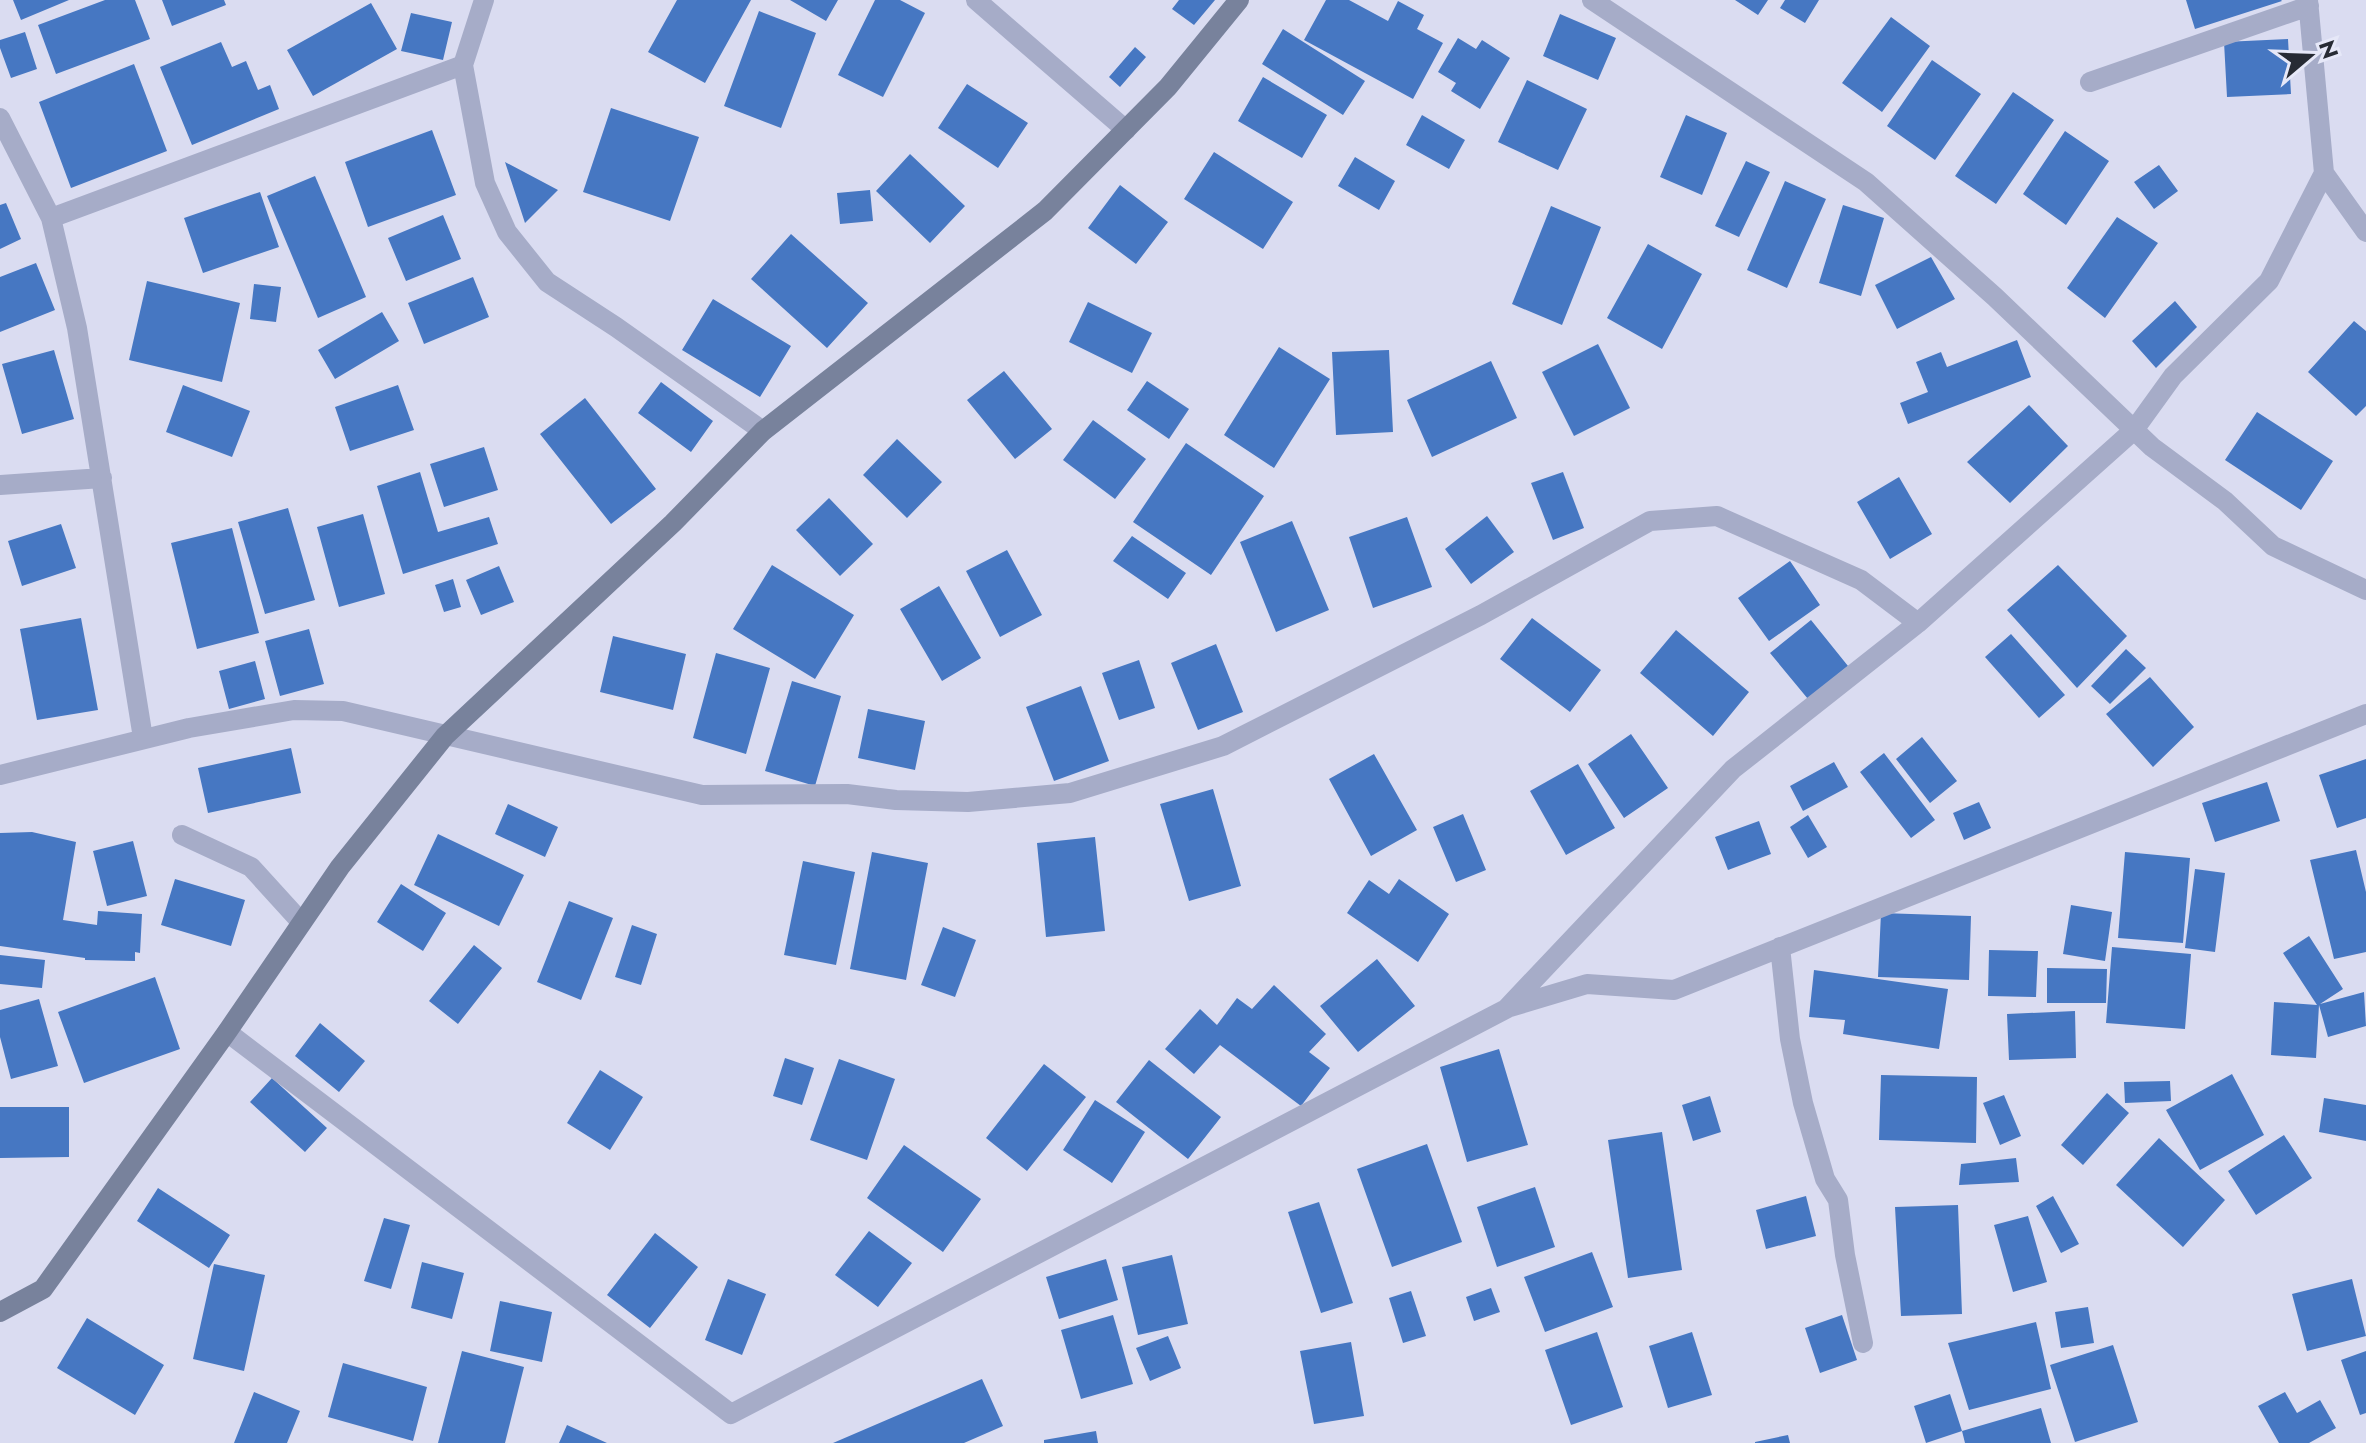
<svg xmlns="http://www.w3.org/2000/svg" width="2366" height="1443" font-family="Jost,sans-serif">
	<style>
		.building { fill: #4677c2 }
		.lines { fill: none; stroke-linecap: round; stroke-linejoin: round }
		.street { stroke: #a6acc8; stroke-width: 20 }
		.secondary { stroke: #78829c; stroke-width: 20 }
	</style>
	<rect width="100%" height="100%" fill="#dadcf1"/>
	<path class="building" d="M13,0H69L21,20Z
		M105,0H135L150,39L56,74L38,25Z
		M162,0H224L226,5L172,26Z
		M677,0H751L705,83L648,52Z
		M790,0H838L826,21Z
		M875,0H900L925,13L883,97L838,75Z
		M1179,0H1215L1194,25L1172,9Z
		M1326,0H1349L1388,21L1398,1L1424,15L1417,29L1443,43L1413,99L1304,40Z
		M1735,0H1768L1758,15Z
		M1785,0H1819L1805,23L1780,8Z
		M2186,0H2281L2282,1L2195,29Z
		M371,3L397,49L313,96L287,50Z
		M759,11L816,33L781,128L724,106Z
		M411,13L452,22L443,60L401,51Z
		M1560,14L1616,38L1598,80L1543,56Z
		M1891,17L1930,46L1882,112L1842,83Z
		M1283,29L1365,81L1343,115L1262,64Z
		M25,32L37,69L11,78L0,48V40Z
		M1458,38L1476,49L1482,40L1510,58L1480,109L1451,91L1456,83L1438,72Z
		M2288,39L2291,94L2227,97L2224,42Z
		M221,42L232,67L246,61L258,90L270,85L279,109L192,145L160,67Z
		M1135,47L1146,57L1120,87L1109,77Z
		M1932,60L1981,94L1935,160L1887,126Z
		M134,64L167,151L71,188L39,102Z
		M1263,77L1327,115L1302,158L1238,121Z
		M1527,80L1587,109L1558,170L1498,142Z
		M967,84L1028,123L998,168L938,128Z
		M2013,92L2054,120L1996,204L1955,176Z
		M611,108L699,137L670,221L583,192Z
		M1422,115L1465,140L1449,169L1406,145Z
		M1686,115L1727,133L1702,195L1660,177Z
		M432,130L456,195L368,227L345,162Z
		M2065,131L2109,161L2066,225L2023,194Z
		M1214,152L1293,202L1263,249L1184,199Z
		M910,154L965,206L930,243L876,191Z
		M1355,157L1395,181L1379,210L1338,186Z
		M1746,161L1770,172L1739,237L1715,226Z
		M505,162L558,190L525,223Z
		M2159,165L2178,191L2154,209L2134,182Z
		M315,176L366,297L318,318L267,196Z
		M1785,181L1826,199L1787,288L1747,270Z
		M1120,185L1168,222L1136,264L1088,228Z
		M870,190L873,221L840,224L837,193Z
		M260,192L279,247L203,273L184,218Z
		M6,203L21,239L0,249V205Z
		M1843,205L1884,218L1861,296L1819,283Z
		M1551,206L1601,227L1562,325L1512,304Z
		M443,215L461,259L406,281L388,238Z
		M2117,217L2158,243L2105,318L2067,288Z
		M791,234L868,303L827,348L751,279Z
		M1648,244L1702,274L1662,349L1607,318Z
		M1931,257L1955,299L1897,329L1875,285Z
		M36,263L55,310L0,332V277Z
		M473,277L489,317L424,344L408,303Z
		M147,281L240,303L222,382L129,360Z
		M254,284L281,287L276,322L250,319Z
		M713,299L791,346L760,397L682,350Z
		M2175,301L2197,327L2156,368L2132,341Z
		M1088,302L1152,333L1132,373L1069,342Z
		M382,312L399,341L335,379L318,350Z
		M2354,321L2366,331V406L2356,416L2308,372Z
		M2017,340L2031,377L1908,424L1900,403L1928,392L1916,362L1941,352L1947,367Z
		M1598,344L1630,408L1574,436L1542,372Z
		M1279,347L1330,379L1274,468L1224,435Z
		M54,350L74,419L22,434L2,364Z
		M1389,350L1393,432L1336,435L1332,352Z
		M1491,361L1517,418L1432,457L1407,400Z
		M1004,371L1052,429L1015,459L967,400Z
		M1147,381L1189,409L1169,439L1127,410Z
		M661,382L713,421L691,452L638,413Z
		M183,385L250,411L232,457L166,432Z
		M398,385L414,430L350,451L335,407Z
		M585,398L656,489L611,524L540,434Z
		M2029,405L2068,446L2010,503L1967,462Z
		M2257,412L2333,461L2301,510L2225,460Z
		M1093,420L1146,459L1115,499L1063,460Z
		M897,439L942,482L907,518L863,475Z
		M1186,443L1264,496L1211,575L1133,522Z
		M484,447L498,490L444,507L430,464Z
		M420,472L438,532L489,517L498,544L403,574L377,486Z
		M1563,472L1584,528L1553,540L1531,483Z
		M1899,477L1932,534L1890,559L1857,502Z
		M829,498L873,544L840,576L796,530Z
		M288,508L315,600L265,614L238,522Z
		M363,514L385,594L339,607L317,527Z
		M1487,516L1514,552L1471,584L1445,549Z
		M1407,517L1432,587L1373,608L1349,537Z
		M1292,521L1329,610L1276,632L1240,542Z
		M61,524L76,568L22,586L8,541Z
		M232,528L259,633L197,649L171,543Z
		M1132,536L1186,573L1168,599L1113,561Z
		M1007,550L1042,615L1000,637L966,571Z
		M1790,561L1820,605L1769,641L1738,598Z
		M772,565L854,615L815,679L733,629Z
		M2058,565L2127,636L2077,688L2007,610Z
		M499,566L514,602L481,615L466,580Z
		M453,579L461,607L444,612L435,585Z
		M939,586L981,658L942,681L900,609Z
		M81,618L98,710L37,720L20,629Z
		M1532,618L1601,670L1570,712L1500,659Z
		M1811,620L1848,666L1808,699L1770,653Z
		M309,629L324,684L280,696L265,641Z
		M1676,630L1749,692L1713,736L1640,673Z
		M2011,634L2065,695L2039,718L1985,657Z
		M613,636L686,654L673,710L600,692Z
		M1216,644L1243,712L1198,730L1171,663Z
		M2126,649L2146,668L2110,704L2091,686Z
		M716,653L770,668L746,754L693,738Z
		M1139,660L1155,708L1119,720L1102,673Z
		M255,661L265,699L229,709L219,671Z
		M2150,677L2194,727L2153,767L2106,714Z
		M792,681L841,696L815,786L765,771Z
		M1081,686L1109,761L1054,781L1026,707Z
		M868,709L925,721L915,770L858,758Z
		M1631,734L1668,788L1624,818L1588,764Z
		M1922,737L1957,781L1930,803L1896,759Z
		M291,748L301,793L208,813L198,768Z
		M1884,753L1935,820L1911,838L1860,772Z
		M1374,754L1417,830L1371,856L1329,779Z
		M2366,759V818L2337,828L2319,775Z
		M1834,762L1848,787L1803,811L1790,786Z
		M1578,764L1615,828L1566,855L1530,791Z
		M2267,782L2280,821L2215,842L2202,803Z
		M1213,789L1241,886L1189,901L1160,804Z
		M1979,802L1991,828L1964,840L1953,813Z
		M508,804L558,827L545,857L495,834Z
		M1463,814L1486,870L1456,882L1433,827Z
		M1808,815L1827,847L1808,858L1790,827Z
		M1759,821L1771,854L1728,870L1715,837Z
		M32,832L76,842L63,920L97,925L98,911L142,914L140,953L135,952V961L85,960V958L0,946V833Z
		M438,834L524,875L499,926L414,885Z
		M1095,837L1105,931L1046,937L1037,843Z
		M133,841L147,896L107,906L93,851Z
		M2356,850L2366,892V952L2334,959L2310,860Z
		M872,852L928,863L906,980L850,969Z
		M2125,852L2190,858L2183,943L2118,938Z
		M803,861L855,872L836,965L784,955Z
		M2195,869L2225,873L2215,952L2185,948Z
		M175,879L245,900L231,946L161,925Z
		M1399,879L1449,914L1418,962L1347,913L1369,880L1389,894Z
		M401,884L446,913L423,951L377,922Z
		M569,901L613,918L581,1000L537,982Z
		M2071,905L2112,912L2105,961L2063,954Z
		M1881,913L1971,916L1969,980L1878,977Z
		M632,925L657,934L641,985L615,977Z
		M943,927L976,940L955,997L921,985Z
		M2309,936L2343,989L2320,1004L2364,992L2366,1026L2328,1037L2319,1005L2316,1058L2271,1055L2274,1002L2317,1005L2283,953Z
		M474,945L502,968L458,1024L429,1001Z
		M2112,947L2191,954L2185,1029L2106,1023Z
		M1989,950L2038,951L2036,997L1988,996Z
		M0,955L45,960L42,988L0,984Z
		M1377,959L1415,1006L1358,1052L1320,1006Z
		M2047,968L2107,969L2106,1003H2047Z
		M1814,970L1948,989L1939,1049L1843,1034L1845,1020L1809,1017Z
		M155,977L180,1049L84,1083L58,1012Z
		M1274,985L1326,1034L1309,1052L1330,1068L1301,1106L1220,1045L1194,1074L1165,1049L1200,1009L1217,1025L1237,998L1252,1009Z
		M39,999L58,1066L11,1079L0,1037V1010Z
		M2075,1011L2076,1058L2009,1060L2007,1014Z
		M320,1023L365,1061L339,1092L295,1056Z
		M1499,1049L1528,1145L1467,1162L1440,1067Z
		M785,1058L814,1068L802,1105L773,1096Z
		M839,1059L895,1079L867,1160L810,1140Z
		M1149,1060L1221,1117L1188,1159L1116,1102Z
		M1044,1064L1086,1097L1027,1171L986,1138Z
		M600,1070L643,1097L610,1150L567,1123Z
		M2232,1074L2264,1135L2200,1170L2166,1110Z
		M1881,1075L1977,1077L1976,1143L1879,1140Z
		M272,1078L327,1128L305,1152L250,1102Z
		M2170,1081L2171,1101L2125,1103L2124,1082Z
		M2107,1093L2129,1113L2083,1165L2061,1145Z
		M2004,1095L2021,1136L2000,1145L1983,1103Z
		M1710,1096L1721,1132L1693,1141L1682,1105Z
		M2324,1098L2366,1105V1141L2319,1132Z
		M1095,1100L1145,1132L1112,1183L1063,1150Z
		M0,1107H69V1157L0,1158Z
		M1662,1132L1682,1270L1628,1278L1608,1140Z
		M2284,1135L2312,1178L2256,1215L2228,1171Z
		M2159,1138L2225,1200L2183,1247L2116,1185Z
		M1427,1144L1462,1242L1392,1267L1357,1169Z
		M904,1145L981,1199L943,1252L867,1198Z
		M2016,1158L2019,1182L1959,1185L1961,1164Z
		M1535,1187L1555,1247L1497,1267L1477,1207Z
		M158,1188L230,1235L209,1268L137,1221Z
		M1806,1196L1816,1236L1766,1249L1756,1210Z
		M2053,1196L2079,1244L2061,1253L2036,1206Z
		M1319,1202L1353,1303L1321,1313L1288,1212Z
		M1958,1205L1962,1314L1901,1316L1895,1207Z
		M2028,1216L2047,1282L2013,1292L1994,1225Z
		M384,1218L410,1225L391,1289L364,1281Z
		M869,1231L912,1263L878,1307L835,1275Z
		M655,1233L698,1267L650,1328L607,1295Z
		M1592,1252L1613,1307L1545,1332L1524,1277Z
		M1172,1255L1188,1324L1138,1335L1122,1267Z
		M1106,1259L1118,1300L1059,1319L1046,1277Z
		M422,1262L464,1273L452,1319L411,1308Z
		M214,1264L265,1275L244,1371L193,1359Z
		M728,1279L766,1294L742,1355L705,1340Z
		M2352,1279L2366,1336L2307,1351L2292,1294Z
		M1491,1288L1500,1312L1474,1321L1466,1297Z
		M1411,1291L1426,1336L1403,1343L1389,1298Z
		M500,1301L552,1312L542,1362L490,1351Z
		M2088,1307L2094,1343L2061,1348L2055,1312Z
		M1113,1315L1133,1384L1081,1399L1061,1330Z
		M1842,1315L1857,1360L1820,1373L1805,1328Z
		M87,1318L164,1365L135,1415L57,1368Z
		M2036,1322L2051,1389L1969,1410L1948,1343Z
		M1597,1332L1623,1407L1571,1425L1545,1350Z
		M1692,1332L1712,1395L1668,1408L1649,1346Z
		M1168,1336L1181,1368L1150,1381L1136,1348Z
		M1351,1342L1364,1416L1314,1424L1300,1351Z
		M2113,1345L2138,1422L2075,1442L2050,1365Z
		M462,1351L524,1367L505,1443H438Z
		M2366,1351V1413L2360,1415L2341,1360Z
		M343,1363L427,1387L413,1441L328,1417Z
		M982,1379L1003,1426L964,1443H833Z
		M254,1392L300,1411L287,1443H234Z
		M2285,1392L2297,1413L2320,1400L2336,1428L2309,1443H2279L2258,1406Z
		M1950,1394L1962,1431L1926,1443L1914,1406Z
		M2041,1408L2051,1443H1965L1962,1431Z
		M567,1425L607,1443H559Z
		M1096,1431L1098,1443H1044V1440Z
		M1788,1435L1790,1443H1755V1442Z"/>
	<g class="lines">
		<path class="street" d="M484,0L463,65L485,183L507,232L547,282L616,327L763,431
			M976,0L1126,130
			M1592,0L1866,182L1995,297L2152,447L2225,501L2273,546L2366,590
			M2308,0L2324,173L2366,232
			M2090,82L2309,6
			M0,118L51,218L77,328L143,738
			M51,218L463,65
			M0,485L102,478
			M0,775L189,728L294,710L343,711L702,795L847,794L896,800L968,802L1070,793L1223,746L1481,615L1650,521L1717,516L1861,580L1918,623
			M182,835L251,867L301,922
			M1780,947L1790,1039L1803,1103L1825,1179L1838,1200L1845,1255L1863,1343
			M1507,1008L1587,984L1674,990L2366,714
			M227,1032L731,1414L1506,1009L1733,769L1918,623L2134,430L2173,376L2269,281L2324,173"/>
		<path class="secondary" d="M0,1312L43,1289L227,1032L340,867L445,736L673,523L763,431L1045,211L1168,87L1239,0"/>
	</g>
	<g transform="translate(2310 56) rotate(71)" stroke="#e6e8f8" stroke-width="6" paint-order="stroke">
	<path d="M0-6L14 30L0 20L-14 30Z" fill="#272b34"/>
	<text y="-12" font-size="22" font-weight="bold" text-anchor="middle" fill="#272b34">N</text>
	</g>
</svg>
